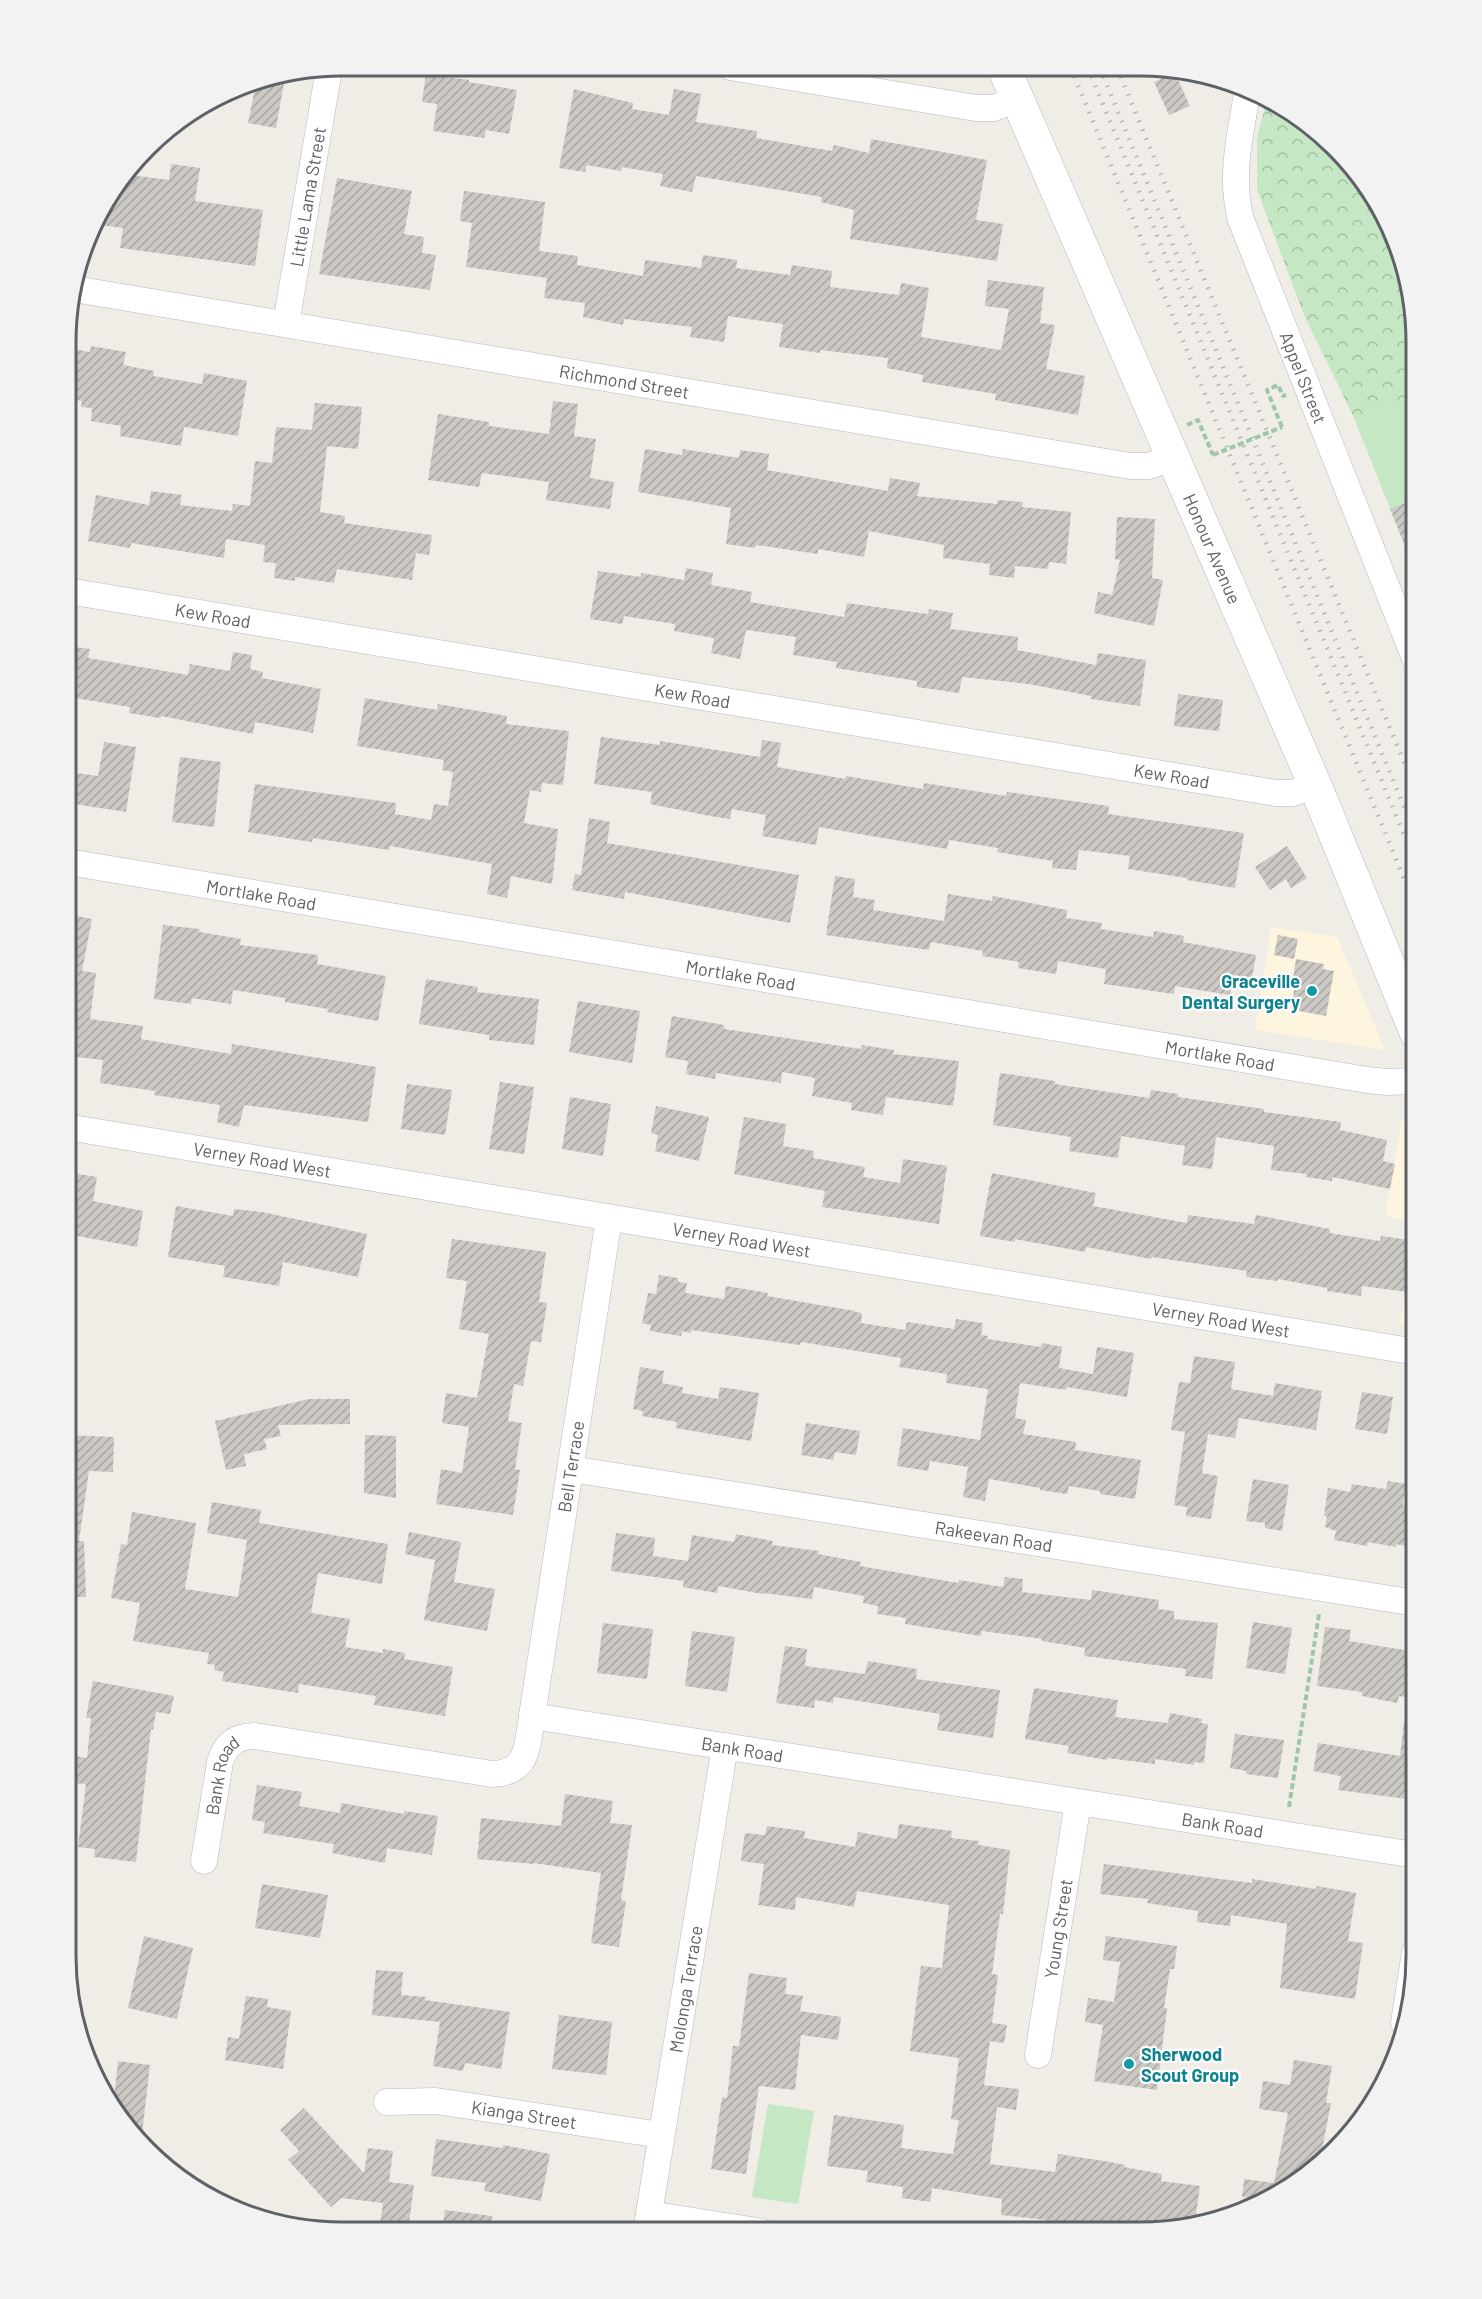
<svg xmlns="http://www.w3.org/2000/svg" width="1482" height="2299" font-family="Barlow,sans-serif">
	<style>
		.commercial { fill: #fdf5de }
		.park { fill: url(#park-crowns) }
		.pitch { fill: #c5e7c4 }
		.building { fill: url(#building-hatch) }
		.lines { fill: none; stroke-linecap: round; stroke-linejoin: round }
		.minor-casing { stroke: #b7b9bd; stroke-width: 27 }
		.secondary-casing { stroke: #b5b9bd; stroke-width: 34 }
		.path { stroke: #9dc7a7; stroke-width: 4; stroke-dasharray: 6 3; stroke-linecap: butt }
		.minor { stroke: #fff; stroke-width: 26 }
		.secondary { stroke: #fff; stroke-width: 33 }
		.rail { stroke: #b5b6b6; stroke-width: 4.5; stroke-dasharray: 1.5 8; stroke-linecap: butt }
		.path-bridge { stroke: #9dc7a7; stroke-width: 4; stroke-dasharray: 6 3; stroke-linecap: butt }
		.culture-dot { fill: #0f9aa8; stroke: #fff; stroke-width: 2 }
		.labels { text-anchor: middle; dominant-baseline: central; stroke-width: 4.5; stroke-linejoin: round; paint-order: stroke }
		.street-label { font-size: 18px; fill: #5e6266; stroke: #fff }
		.culture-label { font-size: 18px; font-weight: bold; fill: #0d838f; stroke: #fff; text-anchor: end }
		.rim { fill: none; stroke: #5e6266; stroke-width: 3 }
	</style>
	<defs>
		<pattern id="park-crowns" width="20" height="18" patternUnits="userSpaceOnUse" patternTransform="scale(1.5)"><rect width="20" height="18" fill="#c5e7c4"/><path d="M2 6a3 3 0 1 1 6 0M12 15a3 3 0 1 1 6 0" fill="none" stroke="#a3bfa3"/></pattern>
		<pattern id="building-hatch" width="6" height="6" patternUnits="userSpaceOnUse" patternTransform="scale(1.5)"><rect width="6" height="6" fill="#ccc8c4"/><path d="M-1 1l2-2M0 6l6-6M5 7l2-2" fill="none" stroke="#a9a6a3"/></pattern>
	</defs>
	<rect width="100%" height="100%" fill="#f0ede6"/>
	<path class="commercial" d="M1271,927L1337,937L1385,1050L1255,1030Z
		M1402,1119L1412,1121L1416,1130V1327L1400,1325L1415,1222L1385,1216Z
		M1416,1520V1570L1407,1569Z"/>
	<path class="park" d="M1267,100L1308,123L1359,174L1395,236L1416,342V573L1355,420L1304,315L1257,190V138Z"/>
	<path class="pitch" d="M1416,396V573L1355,420Z
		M768,2104L814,2111L798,2204L752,2197Z"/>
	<path class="building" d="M1175,73L1190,106L1169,115L1154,82Z
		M426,74L469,80V82L517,90L509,134L486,130L484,138L433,131L437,104L422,102Z
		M285,77L276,128L248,123L256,83Z
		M574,89L633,103L632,109L669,115L674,89L701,94L696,122L757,131L756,138L832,151L834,145L869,153L871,139L987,160L976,220L1003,224L997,261L850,239L854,210L821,202L822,197L696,176L692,192L660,186L663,174L622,167L621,171L587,165L585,172L559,168Z
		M171,164L200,168L195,201L263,210L255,266L120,248L123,228L93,224L130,175L169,180Z
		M337,178L412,191L404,234L424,237L422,253L436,255L430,290L319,274Z
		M464,191L545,202L539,251L578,256L577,265L643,276L645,260L701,268L703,255L737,260L736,268L790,275L792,265L832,271L830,287L899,295L901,283L929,288L921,337L1001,350L1009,309L985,306L988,280L1044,287L1040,323L1055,325L1046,369L1085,376L1078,415L995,400L996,394L922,382L923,375L887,368L888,358L820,350V353L779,347L783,324L728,316L724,342L690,337L692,327L624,319L623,325L583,317L585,303L544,298L547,278L466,267L472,223L460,221Z
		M91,346L126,352L123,365L154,371L153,376L202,384L204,373L247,381L238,436L184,427L181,446L120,436L121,426L91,421L92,408L81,407L82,401L68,399V348L90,352Z
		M553,401L578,404L574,436L596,439L590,478L614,482L610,509L546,500L549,482L482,473L479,487L428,480L438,414L489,422V426L549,434Z
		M315,403L362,407L358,449L327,446L320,512L345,516L344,523L432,535L429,555L416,553L412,580L337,569L334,583L295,577V581L274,578L276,563L263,562L265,545L226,539L224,558L131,543L130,548L88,541L96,495L149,505L151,491L182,495L180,505L232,511L233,504L250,506L255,461L272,463L276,427L312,430Z
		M645,449L682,455L683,449L739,458L740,450L769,454L767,470L888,491L890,478L920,483L917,496L997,504L998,500L1023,502L1022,507L1071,512L1066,564L1049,562L1048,569L1015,566L1014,578L989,575L990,564L943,558L944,545L869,531L864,557L818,549V554L756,545L755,548L726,544L731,508L638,492Z
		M1408,502L1416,523L1415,571L1390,509Z
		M1117,517L1155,519L1152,578L1163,580L1154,626L1094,613L1098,592L1112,595L1120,560L1115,559Z
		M686,568L713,573L711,585L752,592L750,602L844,617L847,603L928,614L929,609L953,613L950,629L1018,637L1017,650L1096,665L1098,653L1146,660L1140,706L1091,699V696L1029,684L962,677L959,693L917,687V681L836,668L837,662L793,655L796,637L746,630L740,659L711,653L714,638L674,631L675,624L624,616L622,624L590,619L598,571L641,577V573L684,580Z
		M68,646L90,649L88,658L188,675L190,664L230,671L233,652L252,655L250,669L263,672L262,678L321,689L313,733L255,722L253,734L161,716L160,718L129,713L130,707L68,697Z
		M1178,694L1223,700L1219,731L1174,726Z
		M365,698L437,710L438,704L507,716L506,724L569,731L563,785L542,783L541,792L530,790L524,823L558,829L552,884L511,876L507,898L487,894L492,864L390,846L389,850L313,838L312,842L248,832L255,784L396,803L395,814L431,820L434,804L448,806L453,772L442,770L444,760L357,746Z
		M601,737L660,745V741L760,757L762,740L781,743L777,767L845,779L846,776L923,789L924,783L1006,796L1007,792L1109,806L1108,814L1244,833L1235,888L1187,880V878L1128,869L1130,856L1079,850L1076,870L1052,868L1053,861L997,852L998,848L949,840L947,849L819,827L816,845L762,836L766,815L732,809L730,819L710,816L650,804L652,792L594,784Z
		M104,742L136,747L126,812L68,803V772L98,776Z
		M180,757L221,762L214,827L172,822Z
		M589,818L610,822L607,843L799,875L790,923L625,892L624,899L572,890L575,874L581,875Z
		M1287,846L1307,878L1291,888L1286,879L1270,890L1255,867Z
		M835,876L855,879L853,897L875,900L873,910L944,921L948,894L992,901L993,896L1067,910L1066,918L1102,923L1101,929L1153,937L1154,931L1184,936L1183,942L1256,955L1252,978L1234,975L1230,995L1175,986L1174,994L1104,984L1106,969L1058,961L1056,974L1018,968L1019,962L982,956L983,951L931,942L929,950L826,935Z
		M67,914L92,919L82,971L96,973L90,1019L143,1026L141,1039L231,1054L232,1044L376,1067L368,1122L244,1105L239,1127L217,1122L220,1105L154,1095L155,1091L100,1083L103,1060L67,1056Z
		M163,925L200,929L199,932L241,939L240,945L318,955L317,964L386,976L378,1021L327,1012L328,1009L285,1002V998L233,990L231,1004L192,998L191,1004L154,999Z
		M1278,935L1298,939L1294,959L1274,955Z
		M1296,959L1324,964L1323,969L1334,971L1326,1016L1294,1010L1295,1003L1292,1002L1296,980L1293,979Z
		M426,979L478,987L477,992L539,999L534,1045L489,1040V1035L419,1024Z
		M578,1001L640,1011L632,1063L569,1052Z
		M672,1016L724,1025V1029L861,1049L862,1045L894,1050L893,1054L959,1061L953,1106L886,1097L883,1115L851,1110L852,1103L812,1096L815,1078L782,1072L781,1083L716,1073L715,1079L686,1074L688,1061L665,1057Z
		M1000,1073L1055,1081V1084L1149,1098L1151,1090L1178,1094V1097L1264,1109V1112L1341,1122L1340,1130L1387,1140L1383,1161L1395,1164L1390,1189L1332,1177V1181L1306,1177L1307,1174L1271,1170L1274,1146L1216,1137L1212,1169L1182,1165L1185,1146L1121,1136L1118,1158L1069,1151L1071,1137L993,1125Z
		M500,1082L534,1087L524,1154L489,1149Z
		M407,1084L452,1090L445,1135L401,1129Z
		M570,1097L611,1104L603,1156L562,1149Z
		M656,1106L709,1117L699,1161L655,1151L658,1135L651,1133Z
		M744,1117L786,1124L783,1146L814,1151L813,1158L865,1167L863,1177L900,1183L903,1159L947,1166L939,1224L822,1207L825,1191L734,1174Z
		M67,1172L97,1177L93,1201L143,1211L137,1247L67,1234Z
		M992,1173L1096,1193L1093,1206L1187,1223L1188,1215L1254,1224L1256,1215L1330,1229V1233L1380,1241L1381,1236L1416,1241V1293L1362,1286L1361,1296L1327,1291V1288L1278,1279L1277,1281L1246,1277L1247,1271L1152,1257L1151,1259L1086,1247L1085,1252L1015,1239V1242L980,1236Z
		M176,1206L233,1216L234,1209L262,1212L367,1234L358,1277L283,1262L279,1286L223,1277L225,1266L168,1257Z
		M452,1239L546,1252L539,1302L547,1303L541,1342L531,1341L523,1386L514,1384L508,1421L522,1423L515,1469L520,1470L513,1515L436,1504L441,1469L462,1473L469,1427L442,1423L446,1393L477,1398L489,1334L459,1329L467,1281L446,1278Z
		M659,1275L678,1278V1282L687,1283L685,1293L724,1299L726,1286L768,1293L767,1296L855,1311V1312L862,1313L861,1323L905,1330L907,1322L954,1329L956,1319L983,1323L981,1335L988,1336L987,1339L1041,1347L1042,1343L1062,1347L1059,1368L1093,1374L1097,1347L1134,1353L1127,1397L1067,1387L1066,1390L1020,1383L1015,1418L1026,1420L1023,1434L1076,1442L1075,1450L1141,1460L1135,1499L1100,1494V1491L1069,1486L1067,1494L1040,1490V1488L989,1479L985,1501L963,1497L968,1467L930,1461L928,1471L897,1466L903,1428L980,1440L988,1389L946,1383L947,1374L899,1367L901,1358L801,1342L800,1345L691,1330V1333L682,1331L681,1336L650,1331L651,1325L642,1323L648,1293L656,1294Z
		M1194,1356L1235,1362L1231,1389L1273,1396L1275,1383L1322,1391L1316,1430L1239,1418L1235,1438L1208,1434L1202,1473L1218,1476L1211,1519L1186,1516L1187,1507L1174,1505L1185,1432L1171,1430L1179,1382L1190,1383Z
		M640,1367L664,1371L662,1383L683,1387L682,1393L718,1399L720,1387L759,1393L751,1441L676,1428L677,1422L642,1416L643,1411L633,1409Z
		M1362,1392L1393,1397L1387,1434L1355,1429Z
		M309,1399H350V1424L278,1425L281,1436L264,1439L267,1449L244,1454L246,1466L226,1470L215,1421Z
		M806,1423L860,1431L856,1455L835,1452L833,1460L801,1455Z
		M67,1435L114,1437L113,1472L89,1471L79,1541H84L86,1597H67Z
		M365,1435L396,1436V1498L364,1493Z
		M1253,1479L1289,1485L1282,1531L1265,1528V1523L1246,1521Z
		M1388,1481L1406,1484L1403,1505L1411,1507L1405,1546L1396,1544V1547L1368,1542L1367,1546L1334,1540L1336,1531L1325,1527L1327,1516H1324L1328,1488L1350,1492L1352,1484L1386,1489Z
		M212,1502L261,1510L259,1523L388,1544L382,1584L318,1573L311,1613L350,1619L345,1647L383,1653V1649L405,1653L404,1659L453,1667L445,1716L374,1705L376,1696L299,1684L298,1693L222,1681L224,1672L214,1670L215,1665L207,1664L209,1653L133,1641L140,1603L111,1598L121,1544L127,1545L132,1512L196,1523L185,1589L238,1597L247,1540L207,1533Z
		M409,1532L461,1542L454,1582L495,1589L487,1631L424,1620L435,1560L405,1554Z
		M616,1533L655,1538L653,1556L688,1561L692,1535L734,1542L736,1534L773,1541L772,1545L819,1551L818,1554L861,1562L860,1566L958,1583L959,1580L1003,1587L1005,1577L1023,1579L1022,1592L1091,1600L1092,1590L1159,1600L1158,1609L1174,1611V1619L1218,1623L1212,1679L1185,1676L1186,1669L1084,1656L1085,1648L1042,1641V1639L982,1631L981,1636L905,1624L906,1618L877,1614L878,1606L863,1603L864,1596L814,1587L812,1599L763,1593V1594L718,1586L717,1593L683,1587L684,1581L611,1571Z
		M1253,1622L1292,1628L1285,1674L1246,1668Z
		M603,1623L653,1629L647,1679L597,1673Z
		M1325,1627L1351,1630L1349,1641L1416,1652L1415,1699L1399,1696L1397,1703L1362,1696V1692L1317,1686Z
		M692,1631L735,1637L727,1692L685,1686Z
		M785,1646L807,1649L805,1666L865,1674L868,1661L917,1669L916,1679L1000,1690L993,1738L937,1730L940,1714L834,1697L833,1703L815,1700L814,1708L776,1703Z
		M93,1681L174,1696L170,1714L156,1712L153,1730L151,1729L136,1862L94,1857L95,1849L78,1847L86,1784L72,1783L75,1756L87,1758L91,1718H86Z
		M1034,1688L1118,1700L1115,1717L1168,1723L1170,1713L1202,1719L1201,1723L1208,1724L1204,1763L1194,1762V1765L1155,1759V1764L1107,1758V1760L1067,1753L1069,1746L1025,1739Z
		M1404,1721H1415V1800L1338,1790L1341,1776L1313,1771L1318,1743L1400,1756Z
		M1235,1734L1284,1740L1278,1778L1246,1774V1771L1230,1768Z
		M257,1785L302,1792L299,1806L340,1813L341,1803L404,1814V1811L438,1816L432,1855L387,1848L385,1863L332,1853L334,1844L263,1833L265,1822L252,1820Z
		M565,1794L613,1801L610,1823L632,1825L621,1900L626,1901L619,1947L591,1943L601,1873L534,1863V1864L477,1859L481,1818L561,1826Z
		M899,1824L952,1831L951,1838L979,1841L978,1845L1010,1850L1003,1914H1000L992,1974L998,1975L992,2023L1007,2025L1004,2043L990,2041L984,2085L1019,2089L1016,2110L997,2107L990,2164L1055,2172L1058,2154L1110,2162L1125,2165L1124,2167L1162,2174L1161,2181L1200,2186L1195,2222L1140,2233H1124V2231L1089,2224L1088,2229L1047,2222V2220L1001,2215L1002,2199L932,2188L930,2202L902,2198L903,2187L866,2182L868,2171L827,2166L834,2115L904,2125L901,2148L953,2154L959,2120L951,2119L959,2058L910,2051L921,1966L942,1968L949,1905L857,1891L854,1907L796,1897L795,1910L758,1905L764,1864L741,1861L745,1833L765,1835L767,1826L805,1831L804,1838L855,1847L858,1832L897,1839Z
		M1104,1864L1252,1883V1879L1316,1889L1317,1886L1356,1893L1348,1941L1363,1943L1355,1999L1280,1988L1287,1924L1231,1915L1230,1926L1197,1922L1198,1911L1147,1903L1148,1899L1100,1894Z
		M262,1884L328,1895L320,1938L255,1928Z
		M144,1936L193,1948L177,2019L128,2008Z
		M1106,1936L1177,1946L1174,1969H1170L1164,2008H1167L1157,2090L1094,2081L1103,2025L1085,2022L1088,1998L1114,2002L1120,1962L1103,1960Z
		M376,1970L403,1972L401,1995L426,1997L425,2000L510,2012L501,2069L465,2063L463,2071L433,2066L440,2022L372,2015Z
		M749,1973L787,1978L785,1994L803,1996L800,2011L841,2017L838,2040L801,2035L795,2090L759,2086L746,2174L711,2169L722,2097L727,2098L733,2046H739Z
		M246,1996L268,1999L267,2007L291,2011L283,2069L225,2060L228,2037L239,2039Z
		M559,2015L612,2022L606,2075L552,2069Z
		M1294,2060L1332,2066L1326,2103H1331L1319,2165L1308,2176L1254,2207L1255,2198L1242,2197L1244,2179L1274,2183L1288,2113L1259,2109L1263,2081L1290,2085Z
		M118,2061L150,2065L141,2143L123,2125L113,2107Z
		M304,2108L364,2173L368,2148L393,2151L389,2182L414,2185L408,2231H379L383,2203L341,2198L331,2207L288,2160L299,2151L280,2130Z
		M436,2139L503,2148V2145L550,2154L541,2201L484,2191L486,2183L431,2176Z
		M445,2210L492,2216L490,2231H442Z"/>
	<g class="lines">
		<g class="minor-casing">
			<g id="minor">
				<path d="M730,67L976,108H994L1017,99"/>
				<path id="s1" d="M1248,88C1241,132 1229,176 1241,220L1416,661"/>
				<path id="s2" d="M74,289L1130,466H1149L1174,457"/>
				<path id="s3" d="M286,324L329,69"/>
				<path id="s4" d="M68,591L1276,793H1293L1315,785"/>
				<path id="s5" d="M68,862L1367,1080L1387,1082L1416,1081"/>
				<path id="s6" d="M67,1127L1416,1352"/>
				<path id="s7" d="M571,1469L1416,1603"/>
				<path id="s8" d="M532,1716L1415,1855"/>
				<path id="s9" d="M204,1861L220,1762C225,1745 236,1736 255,1736L492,1774C529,1773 527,1746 532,1716L609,1218"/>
				<path d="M1404,2023L1415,1952"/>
				<path id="s10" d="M1038,2055L1078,1802"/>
				<path id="s11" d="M387,2102L436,2101L661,2135"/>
				<path d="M649,2214L763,2232"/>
				<path id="s12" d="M646,2232L725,1746"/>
			</g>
		</g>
		<g class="secondary-casing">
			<g id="secondary">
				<path id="s13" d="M1004,68L1315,785L1416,1032"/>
			</g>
		</g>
		<path class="path" d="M1187,425L1198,420L1213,455
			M1282,427L1267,390L1278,385L1283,396L1286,395
			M1289,1807L1319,1614"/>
		<use href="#minor" class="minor"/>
		<use href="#secondary" class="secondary"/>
		<path class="rail" d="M1071,68L1416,908
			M1088,68L1416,864
			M1100,68L1416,836
			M1117,68L1416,791"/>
		<path class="path-bridge" d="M1213,455L1282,427"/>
	</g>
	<g class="culture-dot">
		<circle cx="1312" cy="991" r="6"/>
		<circle cx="1129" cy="2064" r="6"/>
	</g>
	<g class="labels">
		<g class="street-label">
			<text stroke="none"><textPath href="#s3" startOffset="129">Little Lama Street</textPath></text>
			<text stroke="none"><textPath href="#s1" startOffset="303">Appel Street</textPath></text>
			<text stroke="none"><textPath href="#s2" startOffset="558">Richmond Street</textPath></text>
			<text stroke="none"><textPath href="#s13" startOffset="524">Honour Avenue</textPath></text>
			<text stroke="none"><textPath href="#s4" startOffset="147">Kew Road</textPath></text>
			<text stroke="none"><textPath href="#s4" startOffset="633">Kew Road</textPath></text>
			<text stroke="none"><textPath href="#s4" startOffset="1119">Kew Road</textPath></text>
			<text stroke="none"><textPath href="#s5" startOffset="196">Mortlake Road</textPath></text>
			<text stroke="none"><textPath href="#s5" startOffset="682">Mortlake Road</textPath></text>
			<text stroke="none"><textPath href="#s5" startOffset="1168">Mortlake Road</textPath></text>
			<text stroke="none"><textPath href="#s6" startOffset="198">Verney Road West</textPath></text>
			<text stroke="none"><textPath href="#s6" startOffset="684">Verney Road West</textPath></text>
			<text stroke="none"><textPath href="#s6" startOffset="1170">Verney Road West</textPath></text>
			<text stroke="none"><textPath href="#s9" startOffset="720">Bell Terrace</textPath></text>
			<text stroke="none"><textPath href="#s7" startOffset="428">Rakeevan Road</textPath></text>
			<text stroke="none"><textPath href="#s8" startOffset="213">Bank Road</textPath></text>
			<text stroke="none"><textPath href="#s9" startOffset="88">Bank Road</textPath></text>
			<text stroke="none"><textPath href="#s8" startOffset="699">Bank Road</textPath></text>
			<text stroke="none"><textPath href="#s10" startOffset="128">Young Street</textPath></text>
			<text stroke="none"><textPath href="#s12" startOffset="246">Molonga Terrace</textPath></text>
			<text stroke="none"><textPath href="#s11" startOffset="138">Kianga Street</textPath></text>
		</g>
		<g class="culture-label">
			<text x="1300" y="981">Graceville<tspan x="1300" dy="21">Dental Surgery</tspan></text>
			<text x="1141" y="2054" text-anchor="start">Sherwood<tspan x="1141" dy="21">Scout Group</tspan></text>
		</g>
	</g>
	<path d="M0 0H1482V2299H0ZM342 76H1140A266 266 0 0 1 1406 342V1956A266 266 0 0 1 1140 2222H342A266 266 0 0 1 76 1956V342A266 266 0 0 1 342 76Z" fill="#f2f2f3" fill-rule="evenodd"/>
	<path class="rim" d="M342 76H1140A266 266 0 0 1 1406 342V1956A266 266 0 0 1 1140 2222H342A266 266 0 0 1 76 1956V342A266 266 0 0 1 342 76Z"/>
</svg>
